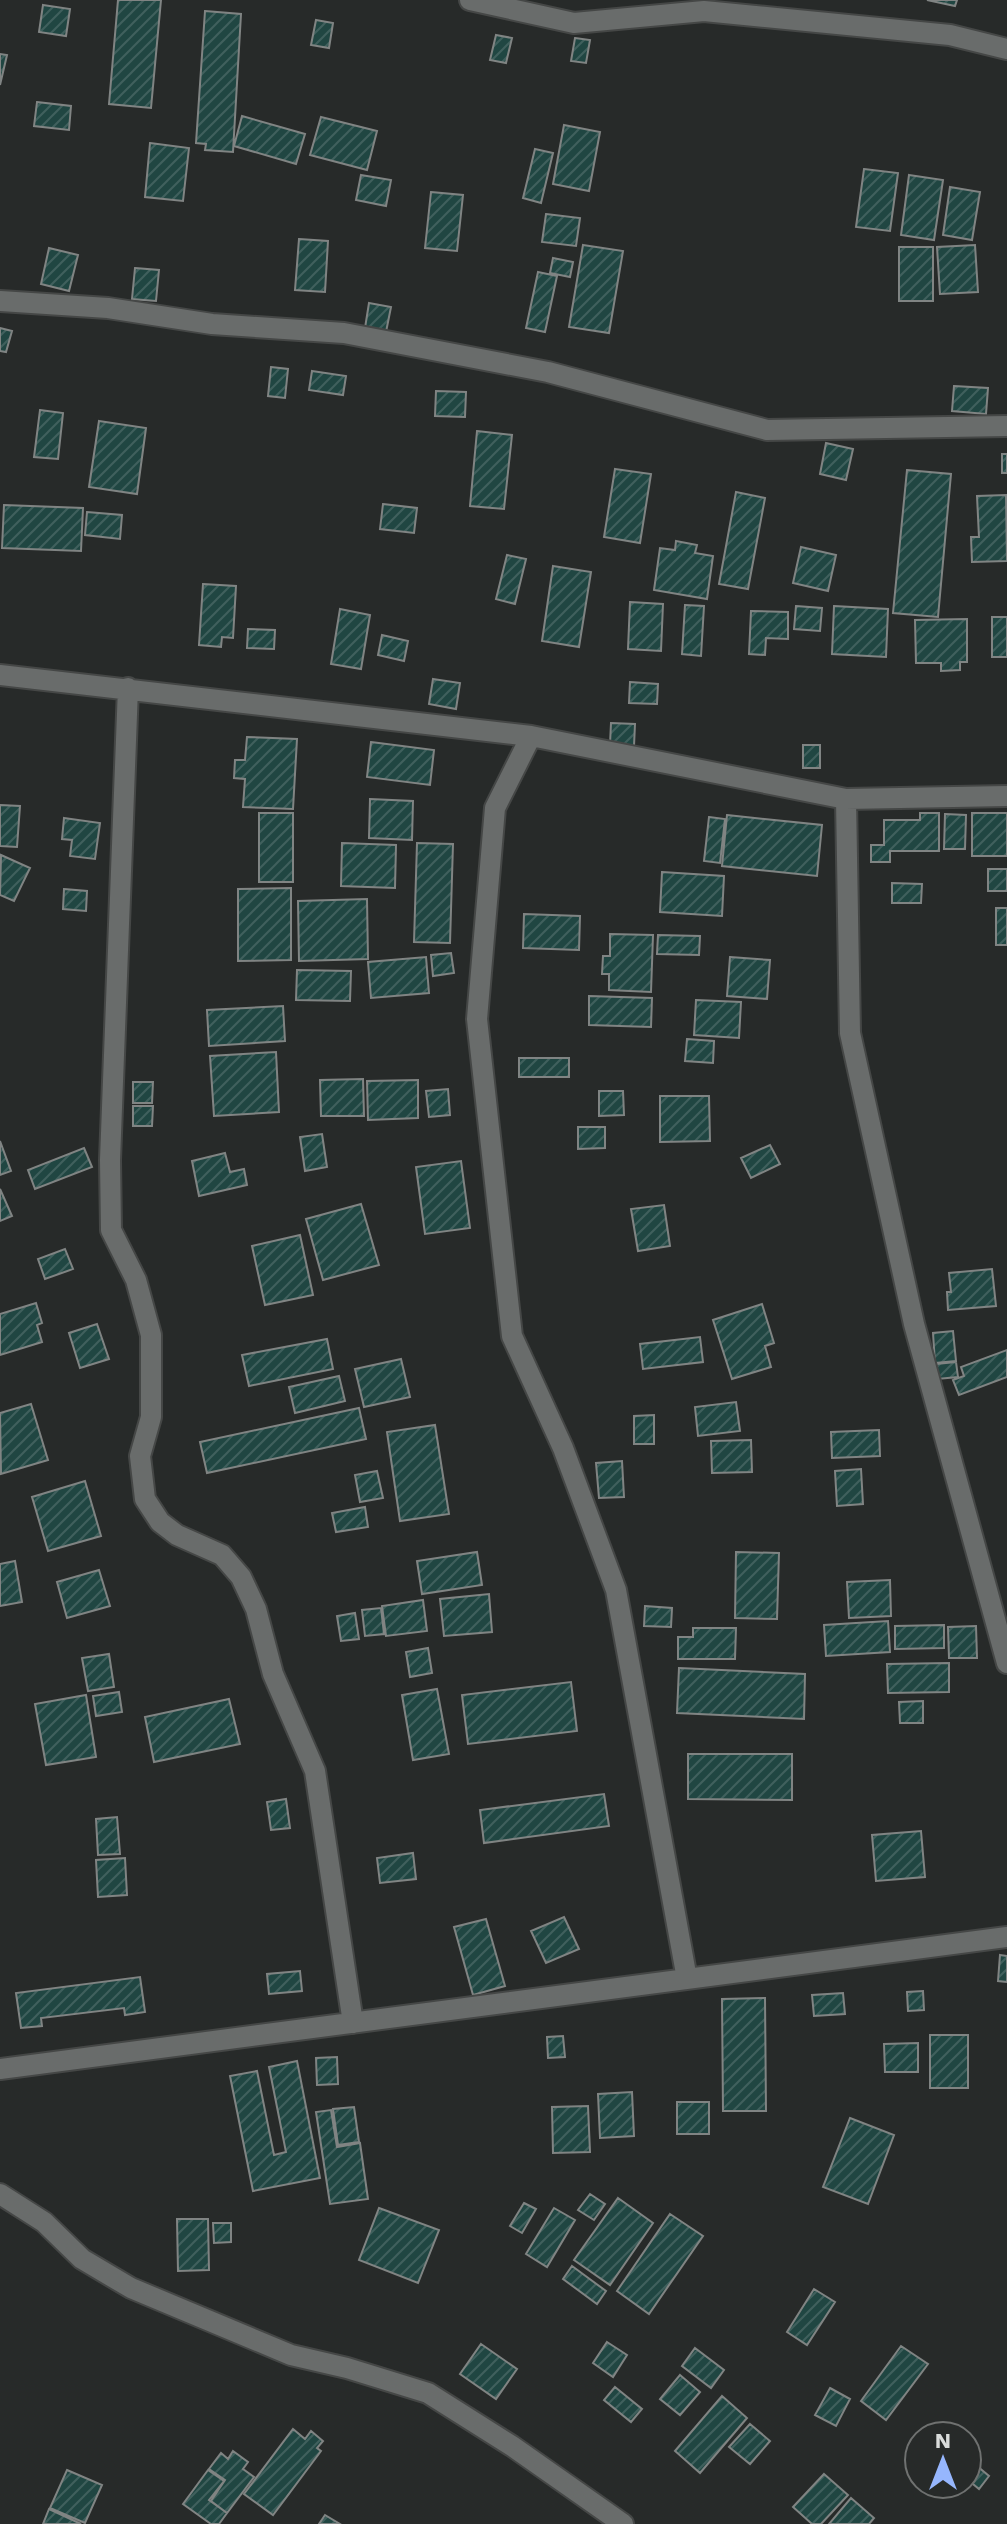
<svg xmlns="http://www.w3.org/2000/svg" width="1007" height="2524" font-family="'Work Sans',sans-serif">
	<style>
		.building { fill: url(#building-hatch); stroke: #808483; stroke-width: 2 }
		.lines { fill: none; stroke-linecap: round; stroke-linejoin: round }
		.minor-casing { stroke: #454746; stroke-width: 24 }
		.minor { stroke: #696c6b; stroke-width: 20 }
	</style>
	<defs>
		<pattern id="building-hatch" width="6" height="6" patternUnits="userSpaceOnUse" patternTransform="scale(2)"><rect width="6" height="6" fill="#204642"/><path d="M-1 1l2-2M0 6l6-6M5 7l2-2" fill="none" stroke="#40605d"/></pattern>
	</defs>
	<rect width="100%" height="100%" fill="#272a29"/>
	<path class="building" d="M118,0H161L151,108L109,104Z
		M927,0H957L955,6Z
		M43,5L70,9L66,36L39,32Z
		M205,11L241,14L233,152L205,150L206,144L196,143Z
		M316,20L333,23L329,48L311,45Z
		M496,35L512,38L506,63L490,60Z
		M575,38L590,40L586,63L571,61Z
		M0,54L7,55L0,85Z
		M37,102L71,106L69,130L34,126Z
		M242,116L305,134L296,164L234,146Z
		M321,117L377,131L367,170L310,155Z
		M564,125L600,132L589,191L553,184Z
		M150,143L189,148L183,201L145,197Z
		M535,149L553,153L541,203L523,198Z
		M864,169L898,173L890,231L856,227Z
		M361,175L391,180L386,206L356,200Z
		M909,175L943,180L934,240L901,235Z
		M950,187L980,192L972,240L943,235Z
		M431,192L463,195L457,251L425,248Z
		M546,214L580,218L576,246L542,242Z
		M299,239L328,241L325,292L295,290Z
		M583,245L623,251L609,333L569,327Z
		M975,245L978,292L940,294L937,247Z
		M899,247H933V301H899Z
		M49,248L78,255L69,291L41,284Z
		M553,258L573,262L570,277L550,273Z
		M135,268L159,270L156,301L132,299Z
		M538,272L557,276L545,332L526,328Z
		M369,303L391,307L386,332L365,328Z
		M0,328L12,331L6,352L0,351Z
		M271,367L288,369L285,398L268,396Z
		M312,371L346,376L343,395L309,390Z
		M954,386L988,388L986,414L952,411Z
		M436,391L466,392L465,417L435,416Z
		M40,410L63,413L58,459L34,457Z
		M99,421L146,428L137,494L89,487Z
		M477,431L512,435L504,509L470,506Z
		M826,443L853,449L846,480L820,474Z
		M1002,454H1007V473H1002Z
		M615,469L651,474L640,543L604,537Z
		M907,470L951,474L938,617L893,613Z
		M736,492L765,498L748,589L719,584Z
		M1006,495L1007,561L972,562L971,537H979L977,496Z
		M383,504L417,508L414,533L380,529Z
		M4,505L83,508L81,551L2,548Z
		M87,512L122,515L120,539L85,535Z
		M676,541L697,545L695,553L713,556L707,599L654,590L660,548L675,550Z
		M801,547L836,555L828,591L793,583Z
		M507,555L526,559L515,604L496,599Z
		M553,566L591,572L579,647L542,641Z
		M203,584L236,586L233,638L222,637L221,647L199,645Z
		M630,602L663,604L661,651L628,649Z
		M685,605L704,606L701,656L682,654Z
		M796,606L822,608L820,631L794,629Z
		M834,606L888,609L886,657L832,654Z
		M340,609L370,615L361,669L331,664Z
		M751,611L788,612V639L766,638L765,655L749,654Z
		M992,617H1007V657H992Z
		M967,619V662H960V670L941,671V663H916L915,620Z
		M248,629L275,630L274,649L247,648Z
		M382,635L408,641L404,661L378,655Z
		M433,679L460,683L456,709L429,704Z
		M630,682L658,684L657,704L629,703Z
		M611,723L635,724L634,746L610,744Z
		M247,737L297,739L293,809L243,807L245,779L234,778L235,760H245Z
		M371,742L434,750L430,785L367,777Z
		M803,745H820V768H803Z
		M370,799L413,801L412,840L369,838Z
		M0,805L20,806L17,847L0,846Z
		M259,813H293V882H259Z
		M920,813H939V851H890V862H871V845H884V820H920Z
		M972,813H1007V856H972Z
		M945,814L966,815L965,849H944Z
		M727,815L822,825L817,876L722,866Z
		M709,817L725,819L720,863L704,861Z
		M64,818L100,823L95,859L70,856L72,840L62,839Z
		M342,843L396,845L395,888L341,886Z
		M417,843L453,844L450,943L414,942Z
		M1,855L30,868L14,901L0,895Z
		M988,869H1007V891H988Z
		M662,872L724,876L722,916L660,912Z
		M892,883L922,884L921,903H892Z
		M291,888V960L238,961V889Z
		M64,889L87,891L86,911L63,909Z
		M367,899L368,959L299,961L298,901Z
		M996,908H1007V945H996Z
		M524,914L580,916L579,950L523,948Z
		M610,934L653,935L651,992L609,990V974H602L603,956H610Z
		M658,935L700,936L699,955L657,954Z
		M451,953L454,973L433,976L431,955Z
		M426,957L429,993L371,998L368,962Z
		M730,957L770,960L767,999L727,996Z
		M297,970L351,971L350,1001L296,1000Z
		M589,996L652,998L651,1027L589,1025Z
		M696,1000L741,1002L739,1038L694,1035Z
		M283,1006L285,1041L209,1046L207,1010Z
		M687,1039L714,1041L713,1063L685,1061Z
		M276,1052L279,1112L214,1116L210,1056Z
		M519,1058H569V1077H519Z
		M363,1079L364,1116H321L320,1080Z
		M418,1080V1118L368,1120L367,1081Z
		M133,1082H153L152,1103H133Z
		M448,1089L450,1115L429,1117L426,1091Z
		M599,1091H623L624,1115L599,1116Z
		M660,1096H709L710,1141L660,1142Z
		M133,1106H153L152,1126H133Z
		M578,1127H605V1148L578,1149Z
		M322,1134L327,1167L305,1171L300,1137Z
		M0,1141L11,1171L0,1175Z
		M770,1145L780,1164L751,1178L741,1158Z
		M84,1148L92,1167L35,1189L28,1170Z
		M225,1153L230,1172L244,1169L247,1185L199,1196L192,1161Z
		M461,1161L470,1228L425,1234L416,1167Z
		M0,1189L12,1216L0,1221Z
		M361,1204L379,1265L323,1280L306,1219Z
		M664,1205L670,1246L638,1251L631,1209Z
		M300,1235L313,1295L265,1305L252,1246Z
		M65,1249L73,1269L45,1279L38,1259Z
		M992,1269L996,1306L948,1310L947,1292H951L949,1273Z
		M36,1303L42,1323L37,1325L42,1342L0,1355V1314Z
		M762,1304L774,1343L765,1346L771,1367L732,1379L713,1320Z
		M97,1324L109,1359L80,1368L69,1333Z
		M953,1331L956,1361L935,1363L933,1333Z
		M700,1337L703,1362L643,1369L640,1344Z
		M327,1339L333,1369L249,1386L242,1355Z
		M1007,1350V1377L959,1395L953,1380L964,1376L961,1367Z
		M401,1359L410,1397L364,1407L355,1369Z
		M956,1362L958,1377L937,1379L936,1364Z
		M339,1376L345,1401L295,1413L289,1387Z
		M736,1402L740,1431L698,1436L695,1407Z
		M31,1404L48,1460L1,1474L0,1413Z
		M359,1408L366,1439L207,1473L200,1442Z
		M654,1415V1444H634V1416Z
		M435,1425L449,1514L400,1521L387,1432Z
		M879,1430L880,1456L832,1458L831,1432Z
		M751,1440L752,1472L712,1473L711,1441Z
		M622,1461L624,1497L599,1498L596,1463Z
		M861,1469L863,1504L837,1506L835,1471Z
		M377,1471L383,1498L360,1502L355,1475Z
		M85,1481L101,1536L48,1551L32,1497Z
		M365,1507L368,1527L336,1532L332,1513Z
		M477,1552L482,1585L422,1594L417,1561Z
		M736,1552L779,1553L777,1619L735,1618Z
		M15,1561L22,1602L0,1606V1564Z
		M99,1570L110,1606L67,1618L57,1582Z
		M890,1580L891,1616L849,1618L847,1582Z
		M489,1594L492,1632L444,1636L440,1599Z
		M423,1600L427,1631L386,1636L382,1606Z
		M645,1606L672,1608L671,1627L644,1626Z
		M381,1608L384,1634L365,1636L362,1610Z
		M355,1613L359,1639L341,1641L337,1616Z
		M888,1621L890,1652L826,1656L824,1625Z
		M944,1625V1648L895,1649V1626Z
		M976,1626L977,1658H949L948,1627Z
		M693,1628H736L735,1659H678V1637H693Z
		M428,1648L432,1673L410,1677L406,1652Z
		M109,1654L114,1687L88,1691L82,1658Z
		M949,1663V1692L888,1693L887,1664Z
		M679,1668L805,1674L804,1719L677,1713Z
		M571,1682L577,1731L468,1744L462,1695Z
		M437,1689L449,1754L413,1760L402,1695Z
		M119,1692L122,1712L96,1716L93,1696Z
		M86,1695L96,1757L46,1765L35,1704Z
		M229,1699L240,1744L154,1762L145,1717Z
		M923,1701V1723H900L899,1702Z
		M688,1754H792V1800L688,1799Z
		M604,1794L609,1826L484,1843L480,1810Z
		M286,1799L290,1828L271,1830L267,1802Z
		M117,1817L120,1854L98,1855L96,1819Z
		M921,1831L925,1877L876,1881L872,1835Z
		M413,1853L416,1879L380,1883L377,1858Z
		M125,1858L127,1895L98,1897L96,1860Z
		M564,1917L579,1949L546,1963L531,1931Z
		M486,1919L505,1986L473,1995L454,1927Z
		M1000,1955L1007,1956V1982L998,1981Z
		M300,1971L302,1991L269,1994L267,1974Z
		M140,1977L145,2012L125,2015L124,2008L41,2018L42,2026L21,2028L16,1993Z
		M923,1991L924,2010L908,2011L907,1992Z
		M843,1993L845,2014L814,2016L812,1995Z
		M765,1998L766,2111H723L722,1999Z
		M930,2035H968V2088H930Z
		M563,2036L565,2057L548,2058L547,2037Z
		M918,2043V2072H885L884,2044Z
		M337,2057L338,2084L317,2085L316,2058Z
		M297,2061L320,2178L253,2191L230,2076L257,2071L274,2155L286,2152L269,2067Z
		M632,2092L634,2136L600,2138L598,2094Z
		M677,2102H709V2134H677Z
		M588,2106L590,2152L553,2153L552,2107Z
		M354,2107L359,2142L338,2145L333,2109Z
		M331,2110L337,2147L360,2143L368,2199L330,2204L316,2112Z
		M850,2118L894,2135L868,2204L823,2187Z
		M590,2194L605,2204L594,2220L578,2210Z
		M618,2198L653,2223L610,2285L574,2260Z
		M524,2203L536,2209L522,2233L510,2226Z
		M379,2208L439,2230L418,2283L359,2260Z
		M554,2208L575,2220L547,2267L526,2254Z
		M670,2214L703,2236L649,2314L617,2291Z
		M177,2219H208L209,2270L178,2271Z
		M213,2223H231V2242L214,2243Z
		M572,2266L606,2291L597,2304L563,2279Z
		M814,2289L835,2302L807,2345L787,2332Z
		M607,2342L627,2355L613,2377L593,2363Z
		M481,2344L517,2369L496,2399L460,2374Z
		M901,2346L928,2364L886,2420L861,2401Z
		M695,2348L724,2370L711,2388L682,2366Z
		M680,2375L700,2392L680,2415L660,2399Z
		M615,2387L642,2409L631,2422L604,2400Z
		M830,2388L850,2399L836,2426L815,2415Z
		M722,2396L747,2418L700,2473L675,2451Z
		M750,2424L770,2441L750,2464L729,2447Z
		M293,2429L305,2439L311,2431L323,2441L317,2448L321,2451L273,2515L244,2494Z
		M233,2451L248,2462L243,2469L254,2477L227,2513L211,2501L225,2480L209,2469L221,2453L228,2459Z
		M971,2461L989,2476L979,2489L967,2479V2466Z
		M67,2470L102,2485L85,2523L50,2508Z
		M208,2470L224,2481L209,2500L227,2513L219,2524H211L183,2504Z
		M824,2474L848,2495L821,2524H812L793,2507Z
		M851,2498L874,2518L869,2524H829Z
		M49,2509L81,2524H43Z
		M325,2515L340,2524H319Z"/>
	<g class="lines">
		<g class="minor-casing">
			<path id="minor" d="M470,0L574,23L704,11L950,35L1007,49
				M0,301L108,308L212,324L344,333L548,372L767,430L1007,426
				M0,675L531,736L846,799L850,1033L914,1324L1007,1663
				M128,688L110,1160L111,1230L136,1280L151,1335V1417L140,1456L145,1499L160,1522L177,1535L222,1555L241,1577L256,1609L273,1674L315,1771L353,2023
				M531,736L495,808L477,1019L512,1336L563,1448L616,1590L687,1979
				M846,799L1007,796
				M0,2069L1007,1937
				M0,2194L44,2222L82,2259L131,2288L291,2355L347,2368L428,2393L512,2446L623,2524"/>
		</g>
		<use href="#minor" class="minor"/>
	</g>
	<g transform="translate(943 2460)"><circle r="38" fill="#272a29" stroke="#6f7170" stroke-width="2"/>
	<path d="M0-6L14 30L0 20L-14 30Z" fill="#96b6fd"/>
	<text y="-12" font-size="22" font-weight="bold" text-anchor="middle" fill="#dadcdb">N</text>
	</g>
</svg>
